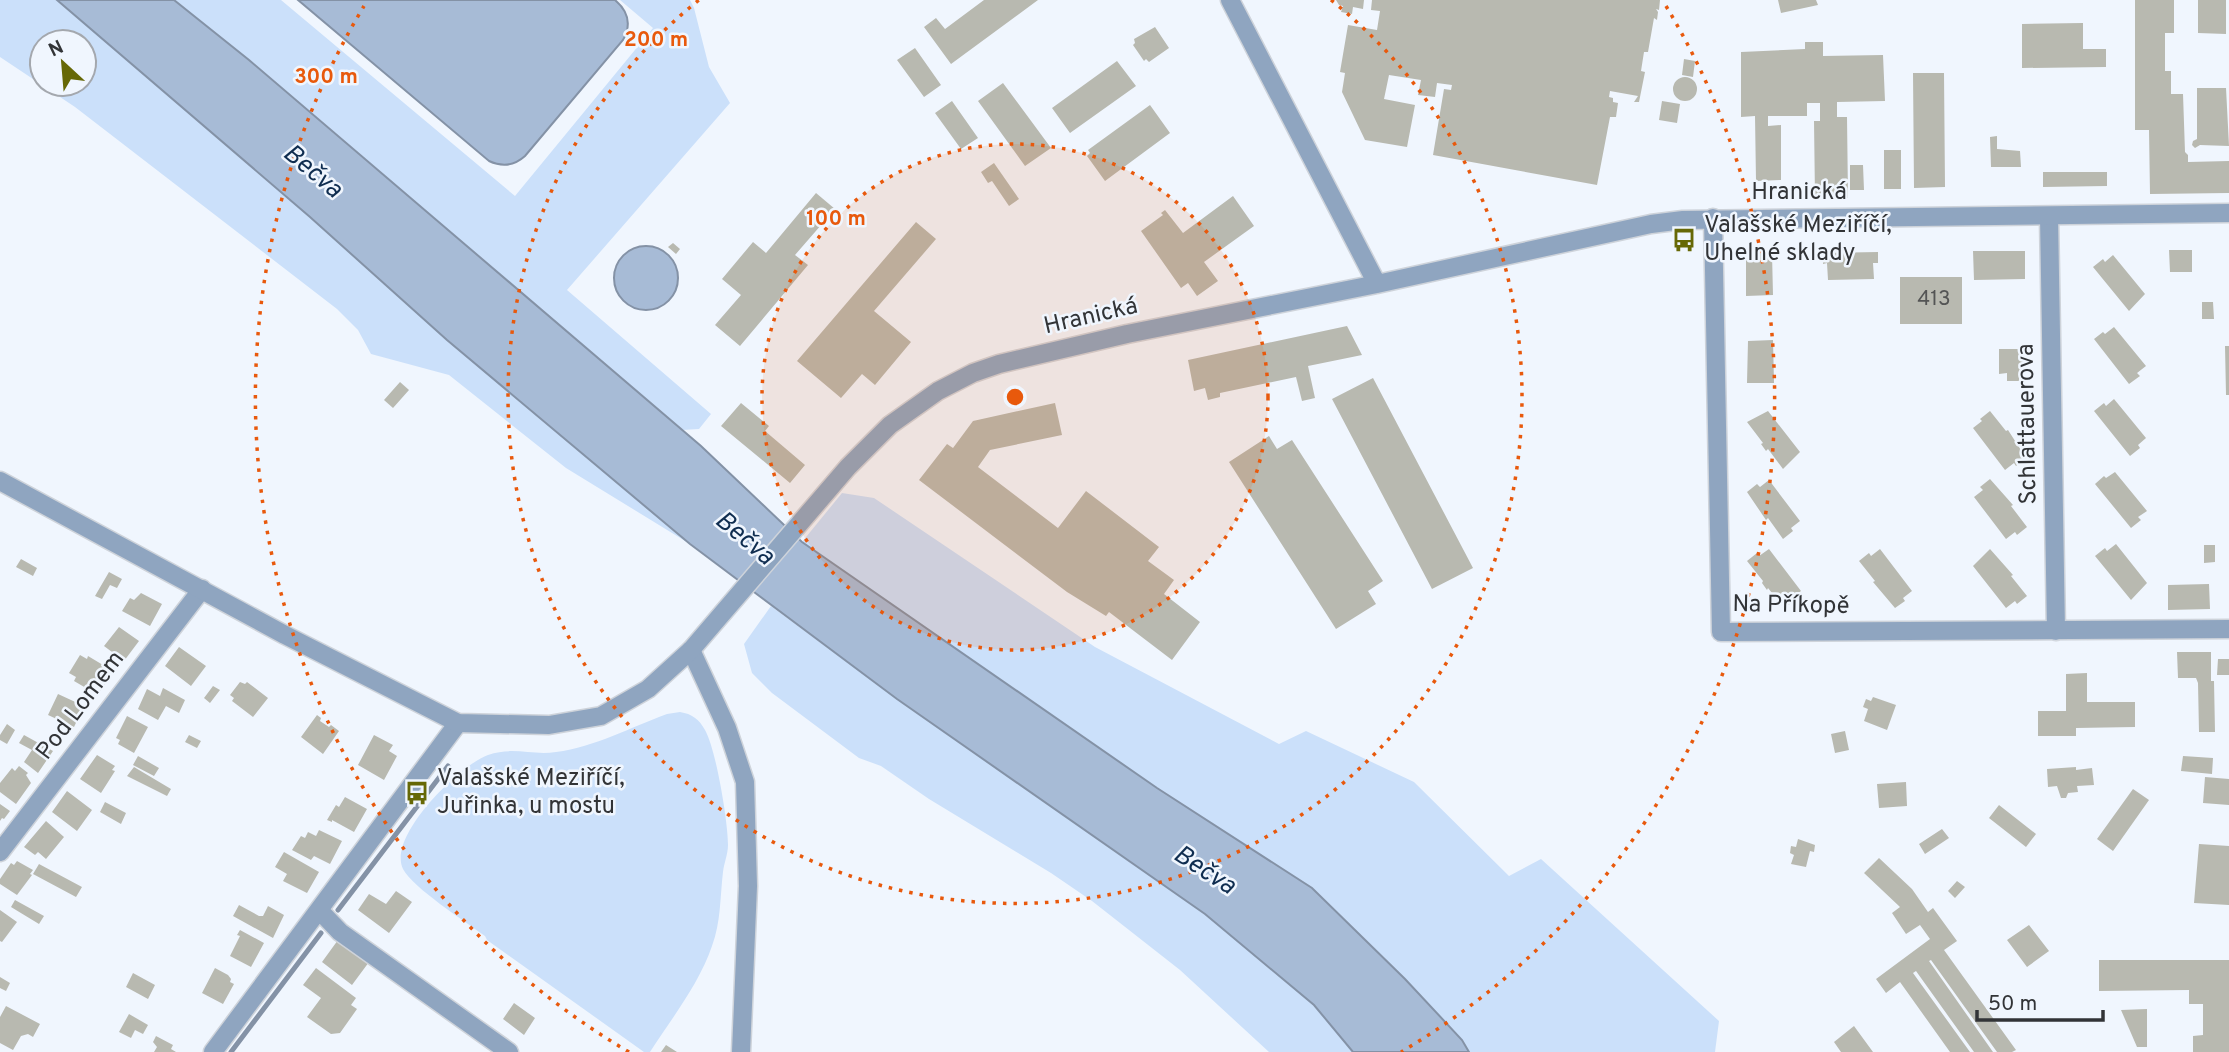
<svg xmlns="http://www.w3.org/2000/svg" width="2229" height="1052" font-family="Overpass,sans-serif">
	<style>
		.green { fill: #cbe0fa; fill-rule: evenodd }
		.water { fill: #a7bbd6; stroke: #8492a6; stroke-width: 2 }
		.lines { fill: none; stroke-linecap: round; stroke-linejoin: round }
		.stream { stroke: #8492a6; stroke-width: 5 }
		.building { fill: #b8b9b0 }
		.minor-casing { stroke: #ced3da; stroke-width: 21 }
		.tertiary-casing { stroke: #ced3da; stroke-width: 21 }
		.minor { stroke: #8fa5c0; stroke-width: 18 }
		.tertiary { stroke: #8fa5c0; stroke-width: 18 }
		.ring { fill: none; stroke: #e8590c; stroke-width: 3.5; stroke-dasharray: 3.5 7 }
		.labels { text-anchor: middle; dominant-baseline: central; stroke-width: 5; stroke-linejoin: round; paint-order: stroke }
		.number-label { font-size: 21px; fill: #545555 }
		.street-label { font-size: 24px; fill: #323437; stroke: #f0f6fe }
		.poi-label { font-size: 24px; fill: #323437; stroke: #f0f6fe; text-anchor: start }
		.water-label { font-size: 26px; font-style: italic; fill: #0f2d50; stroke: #f0f6fe }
		.centre { fill: #e8590c; stroke: #f0f6fe; stroke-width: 3.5 }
		.ring-label { font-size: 21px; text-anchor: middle; font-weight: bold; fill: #e8590c; stroke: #f0f6fe; stroke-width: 5; stroke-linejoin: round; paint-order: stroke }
	</style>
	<rect width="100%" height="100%" fill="#f0f6fe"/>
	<path class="green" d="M0,0H57L310,217L447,340L690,544L566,468L449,375L371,354L358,330L337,309L75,107L0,57ZM42,42H84V84H42Z
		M174,0H281L515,196L653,28L620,0H690L694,8L709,67L730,103L567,290L711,414L699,429L682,430L249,60Z
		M842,493L874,498L1095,647L1279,744L1306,731L1414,782L1509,876L1541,859L1719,1021L1715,1052H1469L1462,1040L1312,888L1157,788L802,542Z
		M771,606L897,699L1205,914L1314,1005L1353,1052H1269L1180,970L1092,901L1051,873L929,799L881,766L859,758L772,693L752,673L744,644Z
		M680,712C692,714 699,719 705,730C716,749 728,822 728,845C728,854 724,863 723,872C720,897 721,922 712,946C699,984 672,1018 650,1052H644L487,940L485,936C466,922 413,888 403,869C387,836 460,765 488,755C513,746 533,756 556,752C595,747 631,727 667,714Z"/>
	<path class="water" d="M57,0H174L249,60L701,446L802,542L1157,788L1312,888L1405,979L1462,1040L1469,1052H1353L1314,1005L1205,914L897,699L690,544L447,340L310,217Z
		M298,0H615C628,11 632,24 623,40L525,156C514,166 502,167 489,161Z
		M614 278a32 32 0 1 1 64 0a32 32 0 1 1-64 0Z"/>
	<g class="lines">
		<path class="stream" d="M338,910L448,766
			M231,1052L321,933"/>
	</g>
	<path class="building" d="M984,0H1038L951,64L924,27L936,18L945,29Z
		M1336,0H1364L1363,9L1353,7L1352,14L1341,12L1343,6L1339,5Z
		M1372,0H1660L1659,10L1656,9L1658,12L1657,20L1654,18L1648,52H1644L1641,71L1645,72L1639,102H1634L1638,96L1610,91L1609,97L1613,98V102L1618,103L1616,117H1610L1597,185L1433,155L1444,89L1451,90L1452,85L1437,83L1435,97L1418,95L1421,80L1389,75L1384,99L1415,105L1407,147L1365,140L1342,92L1345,73L1340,72L1348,25L1377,30L1380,11L1371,10Z
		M1778,0H1816L1818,5L1781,13Z
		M2135,0H2174V33H2165V71H2171V94H2183L2185,152L2188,155V162L2229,161V193L2150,194L2149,130H2135Z
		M2198,0H2226V34L2198,33Z
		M2083,23V49H2106V67L2022,68V24Z
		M1155,27L1169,48L1149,62L1146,59L1144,61L1133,45L1135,43L1134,39Z
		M1805,42H1823V56L1883,55L1885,101L1837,102V117H1847L1848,198H1815L1814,121H1820V103H1807V116H1768V126L1781,125V180L1756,181L1755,116L1741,117V52L1805,49Z
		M915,48L941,85L924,97L897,60Z
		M1684,59L1695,61L1693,77L1682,75Z
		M1117,61L1136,86L1070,133L1052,108Z
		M1913,73H1944L1945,187L1914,188Z
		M1673 89a12 12 0 1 1 24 0a12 12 0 1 1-24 0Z
		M1003,83L1051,148L1025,166L978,101Z
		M2197,88H2226L2229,146L2200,145L2195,148L2192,145L2193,141L2197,139Z
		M952,101L978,138L961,149L935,113Z
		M1662,101L1680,104L1677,123L1659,120Z
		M1150,105L1170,133L1105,181L1087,156L1090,153L1088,150Z
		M1997,136V149L2020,151L2021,167H1991L1990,137Z
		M1884,150H1901V189H1884Z
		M994,163L1019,199L1009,206L992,181L988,183L981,172Z
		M1850,165H1863L1864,190H1850Z
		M2043,172H2107V186L2043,187Z
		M816,193L835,209L795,255L808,265L740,346L715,325L741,295L722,279L753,242L766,253Z
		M1233,196L1254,226L1204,262L1218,281L1197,296L1188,283L1181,288L1141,231L1163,215L1161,213L1165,210L1183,233Z
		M916,222L936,239L874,311L911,342L875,385L862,374L841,398L797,361Z
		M673,243L680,249L676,254L668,247Z
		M2169,250H2192V272H2170Z
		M1973,251H2025V279L1974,280Z
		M1878,252V263H1873L1874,279L1828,280L1827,263L1823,264V253Z
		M1746,253H1772L1773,295L1746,296Z
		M2113,255L2145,294L2129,311L2093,267L2103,259L2105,262Z
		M1900,277H1962V324H1900Z
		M2202,302H2213L2214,319H2202Z
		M1347,326L1362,355L1308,366L1315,398L1302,401L1296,377L1220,393V397L1208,400L1205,388L1194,391L1188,360Z
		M2114,327L2146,366L2137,373L2140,376L2129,384L2094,339L2103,332L2105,334Z
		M1773,340L1774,383H1747L1748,341Z
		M2225,346H2229V395H2226Z
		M1999,349H2025V378L2019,377V381H2007V373L1999,374Z
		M1373,378L1473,568L1432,589L1332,399Z
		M400,382L409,390L393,408L384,400Z
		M2114,399L2146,438L2138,445L2140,448L2130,456L2094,411L2104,403L2106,406Z
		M741,403L769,426L765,431L805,465L790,483L721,426Z
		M1055,403L1062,435L990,450L978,467L1058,528L1086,491L1159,547L1148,561L1174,580L1164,594L1200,622L1172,660L1109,612L1106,616L1067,592L919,480L947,444L953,448L973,421Z
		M1768,411L1800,452L1783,469L1768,449L1766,451L1761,444L1763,443L1747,422Z
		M1990,411L2006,431L2008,430L2026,458L2016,466L2014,463L2005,470L1973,428L1982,421L1980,419Z
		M1269,436L1277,449L1292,440L1383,581L1368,591L1376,604L1336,629L1229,462Z
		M2115,472L2147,511L2138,517L2141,520L2131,528L2095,484L2104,476L2106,478Z
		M1990,479L2013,505L2011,506L2027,527L2017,535L2015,532L2006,539L1974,497L1983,490L1980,487Z
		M1769,480L1800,521L1791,528L1793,531L1783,539L1768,518L1766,520L1747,492L1757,484L1760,487Z
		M2116,544L2147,583L2131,600L2095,556L2105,548L2107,551Z
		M2204,545H2215V562L2204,563Z
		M1769,549L1801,591L1792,598L1794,601L1784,608L1768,588L1767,590L1762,583L1763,581L1747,561L1757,553L1759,556Z
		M1880,549L1912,591L1903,598L1905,601L1895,608L1873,582L1875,581L1859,561L1869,553L1871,556Z
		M1990,549L2013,575L2011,576L2027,596L2017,604L2015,601L2006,608L1973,566Z
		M21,559L37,568L33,576L16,567Z
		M109,572L122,579L117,588L110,585L102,599L95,596Z
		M2209,584L2210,609L2168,610V585Z
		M141,593L162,604L150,626L122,611L130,598L134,600Z
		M119,627L139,641L124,661L104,646Z
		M179,647L206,666L191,686L165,666Z
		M2177,652H2211V681H2214L2215,732H2199L2198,683L2196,678H2178Z
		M80,655L87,659L88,656L103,665L105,662L113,671L98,695L74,681L76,677L69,673Z
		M2218,659H2229V675H2217Z
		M2087,673V702H2135V727L2076,728V736H2038V711H2066V674Z
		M240,682L245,684L247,682L268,698L253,717L232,701L234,698L230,695Z
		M213,686L220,690L210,703L204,698Z
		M163,688L185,700L179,713L166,706L158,720L138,709L147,689L160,696Z
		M58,694L84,706L74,727L48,715Z
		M1873,697L1896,705L1887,730L1864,721L1868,709L1863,707L1866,699L1871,701Z
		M317,715L321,718L320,721L329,727L331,725L339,731L323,754L301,737Z
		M127,716L148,727L134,753L118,744L120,740L116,738Z
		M7,724L15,730L7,744L0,740V735Z
		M1845,731L1849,750L1835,753L1831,734Z
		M24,735L53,751L38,773L24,762L32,750L19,743Z
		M189,735L201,741L197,748L185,742Z
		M374,735L393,745L389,751L397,756L384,780L358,765Z
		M97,755L115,766L112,770L115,771L101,793L80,779Z
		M138,756L159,768L154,776L133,765Z
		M2183,756L2213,758L2212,774L2181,771Z
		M19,766L28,773L26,775L31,783L16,804L0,792V783L12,768L15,771Z
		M134,767L171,789L167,796L127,776Z
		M2076,767V770L2092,768L2094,785L2077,786L2078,792L2068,793L2066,798H2061L2057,786L2048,787L2047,769Z
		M2205,777L2229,779V805L2203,803Z
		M1906,782L1907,806L1879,808L1877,784Z
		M2133,789L2149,800L2113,851L2097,839Z
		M67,791L92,810L77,831L52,812Z
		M345,797L367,809L354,832L332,820V822L327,820L336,805L339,807Z
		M105,802L126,813L121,824L100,812Z
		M0,804L10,811L4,819L2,818L0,821Z
		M1999,805L2036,834L2026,847L1989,818Z
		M46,821L64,837L46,859L38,852L35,855L24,847Z
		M1942,829L1949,838L1925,854L1919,844Z
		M319,830L342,841L330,864L314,856L311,860L292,850L301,836L305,838L308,832L316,836Z
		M1798,839L1815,845L1814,852L1810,851L1806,867L1791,864L1794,855L1790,853L1791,846L1796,847Z
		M2199,844L2229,846V905L2194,903Z
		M284,852L319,872L307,893L283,881L287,874L275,867Z
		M1879,858L1912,889L1928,912L1933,908L1957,941L1944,950L2016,1050L2012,1052H1997L1931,960L1929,961L1993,1052H1974L1916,971L1913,973L1970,1052H1950L1900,982L1886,993L1876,979L1930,939L1920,925L1906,934L1892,913L1900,907L1864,873Z
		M17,861L33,870L30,874L32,875L17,895L0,884V879L11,863L14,865Z
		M39,864L82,887L76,897L33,874Z
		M1957,881L1965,887L1955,898L1948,891Z
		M396,891L412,902L389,933L358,910L369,894L386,904Z
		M15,900L44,916L39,924L11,907Z
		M239,905L259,916H263L268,906L284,915L273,938L233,916Z
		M0,910L17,922L2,942L0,941Z
		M2029,925L2049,951L2027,967L2007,940Z
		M240,930L264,943L251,967L230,956L240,936L237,935Z
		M338,940L369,962L352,985L322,962Z
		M2099,960H2229V1052H2193V1036L2203,1035V1004H2189V990L2099,991Z
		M215,968L228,975L231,979L230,982L234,984L223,1004L202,993Z
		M316,968L356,998L351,1005L357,1009L340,1033L331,1034L307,1017L321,998L303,985Z
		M133,973L155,985L148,999L126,987Z
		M0,977L10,983L6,991L0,988Z
		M514,1003L535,1018L524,1035L503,1019Z
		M6,1006L40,1024L33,1037L28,1034L21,1036L13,1050L0,1043V1017Z
		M2147,1009V1047H2137L2121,1010Z
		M129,1014L148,1025L143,1034L135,1030L131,1038L119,1032Z
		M1854,1026L1873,1052H1841L1834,1042Z
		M156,1036L173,1045L171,1049L176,1052H154L157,1047L153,1042Z
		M666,1045L677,1052H661Z"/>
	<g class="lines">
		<g class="minor-casing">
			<path id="minor" d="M2049,216L2056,631
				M1713,218L1721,632L2229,629
				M691,650L727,728L745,782L748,886L741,1052
				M0,852L202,589
				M319,910L340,932L509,1052
				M213,1052L458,723"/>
		</g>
		<g class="tertiary-casing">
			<path id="tertiary" d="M1230,0L1377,284
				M0,481L285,635L458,723L549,725L601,716L648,689L691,650L848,467L890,425L938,391L973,373L999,364L1127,334L1377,284L1651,224L1683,220L2229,213"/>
		</g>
		<use href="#minor" class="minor"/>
		<use href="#tertiary" class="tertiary"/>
	</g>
	<circle cx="1015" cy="397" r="253" fill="#e8590c" fill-opacity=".12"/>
	<g class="ring">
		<circle cx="1015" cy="397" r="253"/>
		<path d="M1331 0A507 507 0 1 1 699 0"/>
		<path d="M629 1052A760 760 0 0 1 364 6M1666 6A760 760 0 0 1 1401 1052"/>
	</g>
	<defs>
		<g id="bus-bare" transform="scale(1.89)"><path d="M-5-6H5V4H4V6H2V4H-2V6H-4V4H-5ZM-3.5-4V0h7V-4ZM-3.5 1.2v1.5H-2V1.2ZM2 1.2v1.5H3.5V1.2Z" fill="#666806" stroke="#f0f6fe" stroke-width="2.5" paint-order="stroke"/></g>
	</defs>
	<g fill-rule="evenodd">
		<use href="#bus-bare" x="1684" y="240"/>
		<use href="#bus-bare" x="417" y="793"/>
	</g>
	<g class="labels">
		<g class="number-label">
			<text x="1934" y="299">413</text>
		</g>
		<g class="street-label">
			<text x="1799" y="193">Hranická</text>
			<text transform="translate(1091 317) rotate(-13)">Hranická</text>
			<text transform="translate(2028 424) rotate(-91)">Schlattauerova</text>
			<text transform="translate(1791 606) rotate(1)">Na Příkopě</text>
			<text transform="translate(81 706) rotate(-53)">Pod Lomem</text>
		</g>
		<g class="poi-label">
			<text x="1704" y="226">Valašské Meziříčí,<tspan x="1704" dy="28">Uhelné sklady</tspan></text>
			<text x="437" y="779">Valašské Meziříčí,<tspan x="437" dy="28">Juřinka, u mostu</tspan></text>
		</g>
		<g class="water-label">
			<text transform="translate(312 172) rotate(40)">Bečva</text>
			<text transform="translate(744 539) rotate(40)">Bečva</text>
			<text transform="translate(1204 871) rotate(33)">Bečva</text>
		</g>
	</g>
	<circle cx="1015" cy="397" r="10" class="centre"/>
	<g class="ring-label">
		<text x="656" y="46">200 m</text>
		<text x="326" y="83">300 m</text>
		<text x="836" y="225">100 m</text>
	</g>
	<g transform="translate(63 63) rotate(334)"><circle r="33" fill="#f0f6fe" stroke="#a4a8ae" stroke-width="2"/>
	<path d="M0-5L12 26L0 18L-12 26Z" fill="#666806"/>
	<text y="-10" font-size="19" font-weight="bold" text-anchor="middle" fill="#323437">N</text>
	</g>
	<path d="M1977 1010v10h126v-10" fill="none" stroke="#323437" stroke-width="3.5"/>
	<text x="1988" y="1010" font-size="21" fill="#323437" stroke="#f0f6fe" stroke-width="5" paint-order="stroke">50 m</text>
</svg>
